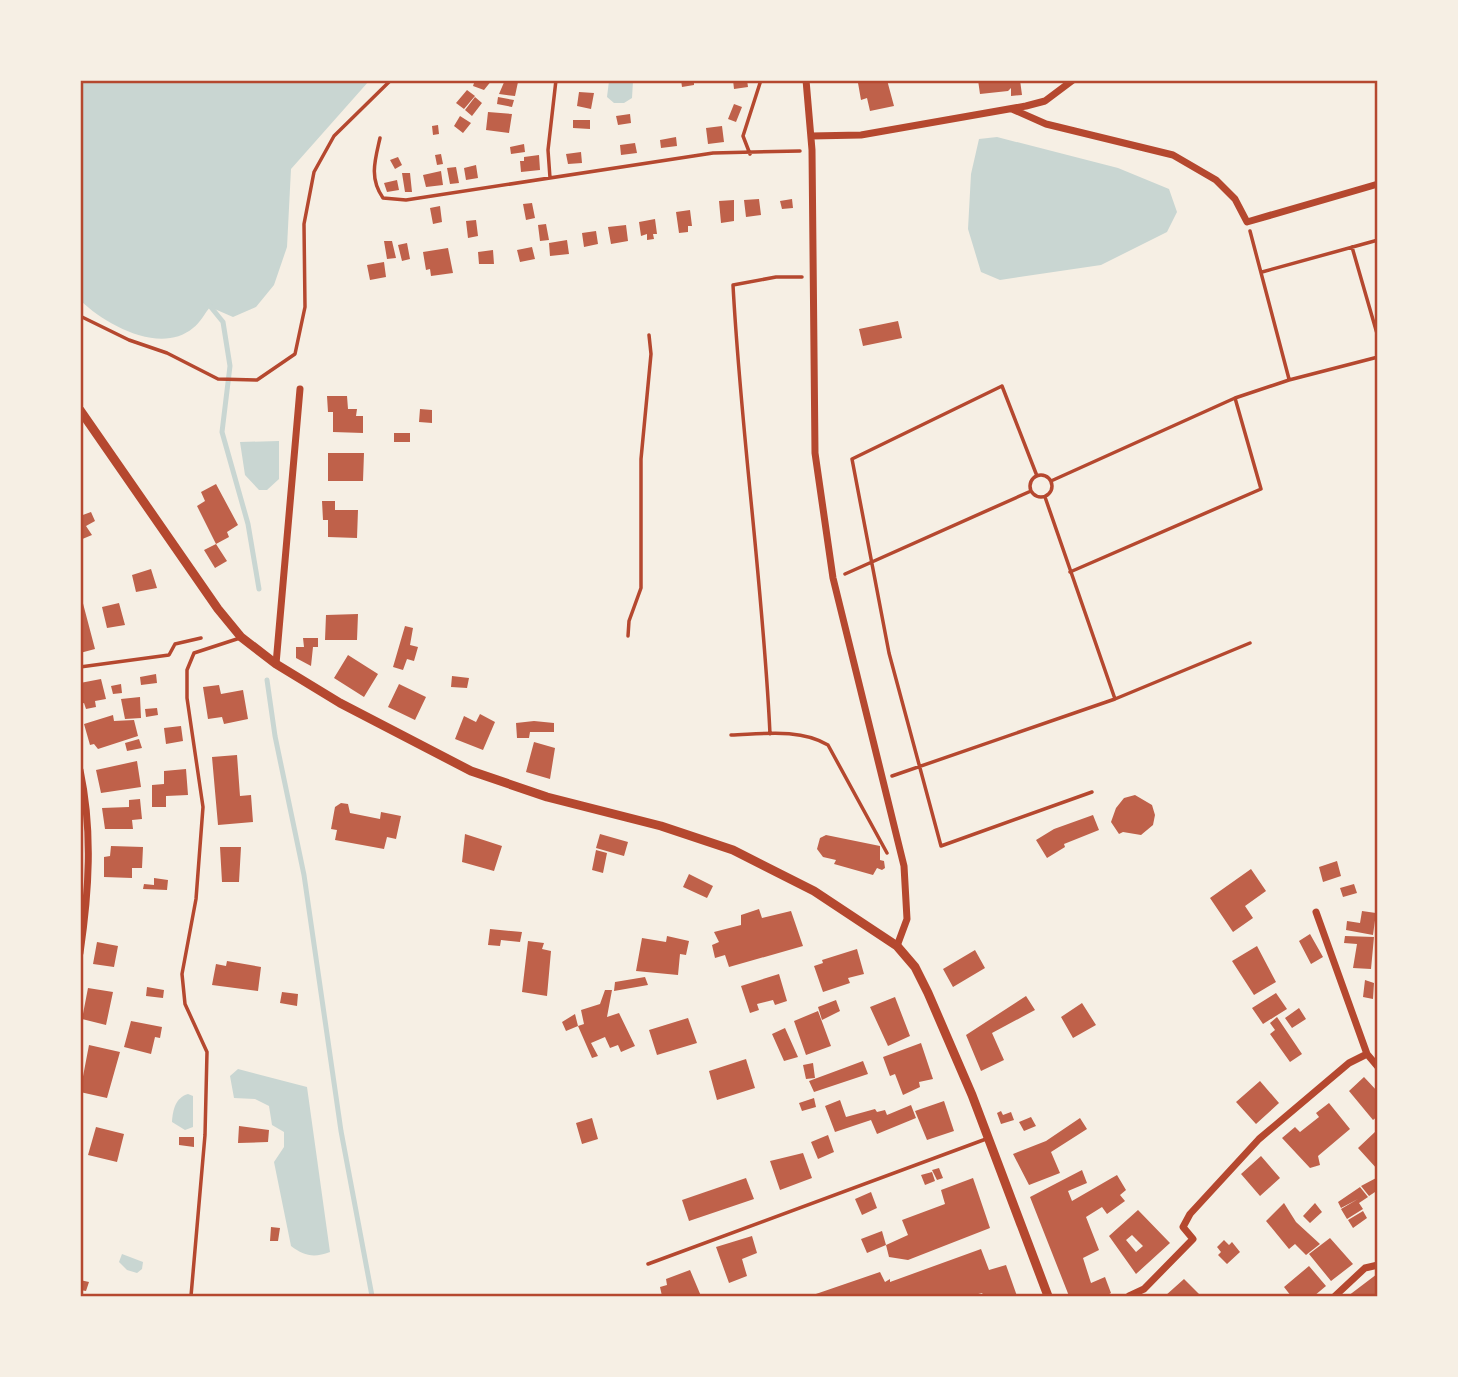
<svg xmlns="http://www.w3.org/2000/svg" width="1458" height="1377" font-family="'Playfair Display',serif">
	<style>
		.water { fill: #c9d6d2 }
		.lines { fill: none; stroke-linecap: round; stroke-linejoin: round }
		.stream { stroke: #c9d6d2; stroke-width: 5 }
		.building { fill: #bf614a; fill-rule: evenodd }
		.path { stroke: #b5482f; stroke-width: 3.5 }
		.service { stroke: #b5482f; stroke-width: 3.5 }
		.minor { stroke: #b5482f; stroke-width: 7 }
		.tertiary { stroke: #b5482f; stroke-width: 9 }
		.neatline { fill: none; stroke: #b5482f; stroke-width: 2.5 }
	</style>
	<rect width="100%" height="100%" fill="#f6efe4"/>
	<path class="water" d="M80,81L81,80L369,81L291,169L287,247L274,285L256,307L233,317L210,307C205,313 200,323 193,328C161,355 106,325 81,301Z
		M609,81H633L632,98L624,103H614L607,97Z
		M997,137L1118,168L1169,189L1177,212L1167,232L1101,265L1000,280L981,272L968,229L971,174L979,139Z
		M279,441V479L267,490H259L245,475L240,442Z
		M238,1069L307,1087L330,1252C314,1258 304,1256 291,1246L274,1162L284,1147V1132L272,1125L269,1106L255,1099L234,1098L230,1076Z
		M188,1094L193,1096V1127L185,1130L172,1122C173,1110 175,1098 188,1094Z
		M122,1254L143,1262L142,1269L137,1273L127,1270L119,1262Z"/>
	<g class="lines">
		<path class="stream" d="M210,306L223,322L230,366L222,432L248,524L259,589
			M267,680L275,736L304,875L341,1131L372,1296"/>
	</g>
	<path class="building" d="M475,80H492L484,90L473,86Z
		M505,80L518,82L515,96L499,94Z
		M681,80H694V85L682,87Z
		M733,80H747L748,87L734,89Z
		M872,80H887L894,106L870,111L867,98L861,100L858,83Z
		M978,80H1020L1022,95L1011,96V88L1008,91L980,94Z
		M467,90L475,96L464,109L456,103Z
		M579,92L594,93L591,109L577,106Z
		M475,97L482,103L472,116L465,110Z
		M498,97L514,100L512,107L497,104Z
		M734,104L742,107L736,122L728,119Z
		M488,112L512,114L509,133L486,130Z
		M630,114L631,123L618,125L616,116Z
		M460,116L471,123L463,133L454,126Z
		M573,120H590V129L573,128Z
		M438,125L439,134L433,135L432,126Z
		M722,126L724,142L708,144L706,128Z
		M676,137L677,146L661,148L660,140Z
		M635,143L637,153L621,155L620,145Z
		M524,144L525,152L511,154L510,147Z
		M581,152L582,163L568,164L566,154Z
		M441,154L443,164L437,165L435,155Z
		M539,155L540,170L521,172L520,161H524V157Z
		M398,157L402,165L395,169L390,160Z
		M476,165L478,178L466,180L464,168Z
		M456,167L459,183L450,184L447,168Z
		M441,171L443,185L426,187L423,175Z
		M402,173H410L412,192H405Z
		M397,180L399,190L387,192L384,183Z
		M759,199L761,215L746,217L744,200Z
		M792,199L793,208L782,209L780,201Z
		M734,200V221L721,223L719,201Z
		M532,203L535,218L526,220L523,204Z
		M440,206L442,222L433,224L430,208Z
		M690,210L692,226H688V232L679,233L676,212Z
		M655,219L657,234H653L654,239L647,240V234L641,236L639,222Z
		M476,220L478,236L468,238L466,221Z
		M546,224L549,240L540,241L538,225Z
		M626,225L628,241L611,244L608,227Z
		M596,231L598,244L584,247L582,233Z
		M567,240L569,254L550,256L549,243Z
		M384,241H392L396,258L387,259Z
		M407,243L410,259L402,261L398,245Z
		M532,247L535,259L520,262L517,250Z
		M448,248L453,273L431,276L430,269L426,270L423,252Z
		M493,250L494,264H479L478,252Z
		M384,262L386,277L370,280L367,265Z
		M898,321L902,338L863,346L859,329Z
		M327,396H347L348,409H357L356,416H363V433L333,432V412H328Z
		M420,409L432,410V423L419,422Z
		M394,433H410V442H394Z
		M328,453H364L363,481H328Z
		M216,484L238,525L227,532L229,537L216,544L197,506L205,501L201,492Z
		M322,501H335V510H358L357,538L328,537V520H323Z
		M91,512L95,521L86,526L92,535L80,540V516Z
		M216,544L227,561L215,568L204,550Z
		M151,569L157,588L136,592L132,575Z
		M80,592L95,649L80,653Z
		M119,603L125,625L107,628L102,607Z
		M358,614L357,640H325L326,615Z
		M405,626L413,628L410,645L418,647L414,661L407,659L403,670L393,667Z
		M303,638H318V647H313L311,666L296,658V647H304Z
		M348,655L378,674L364,697L334,678Z
		M156,674L157,683L141,685L140,677Z
		M452,676L469,678L467,688L451,687Z
		M101,679L106,699L95,701L96,707L86,709L84,703L80,704V683Z
		M121,684L122,693L113,694L111,686Z
		M399,684L426,697L415,720L388,707Z
		M219,685L221,694L243,690L248,719L224,724L222,717L208,719L203,687Z
		M140,697L141,718L125,719L121,699Z
		M157,708L158,715L146,717L145,709Z
		M480,714L495,722L483,750L455,739L464,716L476,722Z
		M113,715L114,721L134,720L138,736L98,749L94,744L90,745L84,724Z
		M534,721L554,723V732H530L529,738H517L516,723Z
		M181,726L183,741L166,744L164,728Z
		M139,739L142,748L127,751L125,743Z
		M534,742L555,748L550,779L526,772Z
		M237,755L240,796L251,795L253,822L218,825L212,757Z
		M137,761L141,787L101,793L96,770Z
		M186,769L188,795L166,796V807H152V785L164,784V771Z
		M1135,795L1152,805L1155,815L1153,825L1141,835L1123,832L1119,834L1111,822L1116,808L1124,798Z
		M140,799L142,819L132,820L133,829H105L102,808L129,807V800Z
		M341,803L348,804L350,813L380,819L381,812L401,816L396,839L387,837L384,849L335,840L337,830L331,829L335,807Z
		M1093,815L1099,830L1064,844L1065,847L1047,858L1036,840L1054,829Z
		M465,834L502,846L494,871L462,862Z
		M600,834L628,842L624,856L596,848Z
		M826,835L880,846V860L884,861L885,868L882,870L877,868L873,875L834,864L836,860L823,857L817,849L820,838Z
		M111,846L143,847L142,868H132V878L104,877V857L110,856Z
		M220,847H241L239,882H222Z
		M596,850L607,853L603,873L592,870Z
		M1337,861L1341,876L1323,882L1319,867Z
		M1251,869L1266,891L1245,906L1253,918L1233,932L1210,898Z
		M689,874L713,886L707,898L683,887Z
		M154,878L168,880L167,890L143,889L144,884L154,885Z
		M1354,884L1357,893L1343,897L1340,888Z
		M759,909L762,918L791,911L803,946L729,967L725,955L715,958L712,945L719,942L714,932L741,925V915Z
		M1362,911L1376,913L1373,935L1346,930L1347,921L1360,923Z
		M490,929L522,932L520,942L501,940L500,946L488,945Z
		M1310,934L1323,957L1311,964L1299,941Z
		M667,936L689,941L686,955L680,954L678,975L636,971L642,938L666,942Z
		M1345,936L1374,937L1371,969L1353,968L1357,944L1344,943Z
		M528,941L544,943L542,949L551,951L547,996L522,992Z
		M97,942L118,946L114,967L93,964Z
		M1257,946L1276,982L1254,995L1232,961Z
		M857,949L864,974L848,978L850,983L823,992L814,966L823,963L822,960Z
		M975,950L985,968L953,987L943,969Z
		M227,961L261,967L258,991L212,985L216,964L226,966Z
		M779,974L787,1001L775,1005L773,1000L757,1004L759,1010L750,1013L741,986Z
		M645,977L648,985L614,991L615,982Z
		M1365,980L1374,983L1373,999L1363,997Z
		M147,987L164,990L163,998L146,996Z
		M88,988L113,992L106,1025L82,1019Z
		M605,990H612L607,1017L619,1013L635,1046L621,1052L618,1045L610,1048L605,1037L591,1043L598,1056L592,1058L578,1026L566,1031L562,1022L575,1014L578,1026L584,1024L581,1010L600,1004Z
		M282,992L298,994L297,1006L280,1003Z
		M1276,993L1287,1009L1263,1024L1252,1008Z
		M1026,996L1035,1010L992,1033L1004,1060L981,1071L966,1035Z
		M895,997L910,1036L888,1046L870,1007Z
		M836,1000L840,1011L822,1020L818,1007Z
		M1082,1003L1096,1025L1073,1038L1061,1017Z
		M1299,1008L1306,1019L1292,1028L1285,1018Z
		M818,1011L831,1046L806,1055L794,1021Z
		M1277,1017L1302,1054L1290,1062L1270,1034L1275,1030L1270,1023Z
		M688,1018L697,1043L657,1055L649,1030Z
		M131,1021L162,1027L160,1038L155,1037L151,1054L124,1047Z
		M785,1028L798,1057L784,1061L772,1034Z
		M921,1043L933,1079L919,1082L920,1087L903,1095L895,1074L890,1076L883,1057Z
		M89,1045L120,1052L107,1098L80,1092Z
		M746,1059L755,1088L717,1100L709,1071Z
		M863,1061L868,1074L814,1092L809,1081Z
		M813,1063L815,1078L806,1079L803,1065Z
		M1364,1077L1378,1092V1116L1373,1120L1349,1091Z
		M1260,1081L1279,1103L1256,1124L1236,1102Z
		M814,1098L816,1107L802,1111L799,1103Z
		M840,1100L846,1117L875,1109L877,1112L885,1110L887,1115L911,1105L916,1118L877,1134L871,1120L835,1132L825,1106Z
		M944,1101L954,1131L927,1140L915,1111Z
		M1329,1103L1350,1129L1318,1156L1320,1165L1310,1168L1282,1138L1295,1127L1300,1132L1319,1117L1316,1113Z
		M1001,1111L1003,1115L1011,1112L1014,1120L1001,1124L997,1113Z
		M1031,1117L1036,1126L1024,1131L1019,1122Z
		M592,1118L598,1139L582,1144L576,1123Z
		M1080,1118L1087,1129L1051,1152L1060,1173L1029,1185L1013,1154L1046,1141Z
		M239,1126L269,1130L268,1142L238,1143Z
		M96,1127L124,1134L117,1162L88,1155Z
		M1376,1131L1378,1132V1170L1358,1148Z
		M828,1135L834,1152L818,1159L811,1142Z
		M179,1137H194V1147L179,1145Z
		M803,1153L812,1178L780,1190L770,1161Z
		M1261,1156L1280,1178L1260,1196L1241,1174Z
		M939,1168L943,1178L937,1180L932,1170Z
		M1082,1170L1087,1183L1068,1191L1072,1201L1117,1175L1126,1190L1120,1195L1125,1201L1107,1214L1102,1207L1086,1217L1099,1250L1083,1258L1091,1283L1105,1277L1111,1293L1106,1296H1069L1030,1197Z
		M932,1172L935,1181L925,1185L921,1175Z
		M1378,1177V1190L1369,1196L1361,1186Z
		M746,1178L754,1199L689,1221L682,1200Z
		M973,1178L990,1228L908,1260L889,1257L886,1245L867,1253L861,1239L882,1231L886,1245L908,1235L902,1220L945,1204L941,1190Z
		M1360,1187L1368,1197L1359,1203L1363,1209L1347,1219L1341,1209L1358,1199L1341,1208L1338,1202Z
		M871,1192L877,1208L862,1215L855,1199Z
		M1284,1203L1296,1222L1320,1244L1306,1255L1295,1244L1289,1249L1266,1221Z
		M1315,1203L1322,1212L1310,1223L1303,1216Z
		M1138,1210L1170,1243L1136,1274L1109,1236ZM1132,1235L1143,1246L1136,1252L1126,1240Z
		M1363,1211L1367,1218L1353,1228L1348,1220Z
		M271,1227L280,1228L278,1241H270Z
		M752,1236L757,1253L742,1259L747,1276L729,1283L716,1247Z
		M1330,1238L1353,1264L1331,1281L1309,1254Z
		M1224,1240L1229,1245L1232,1242L1240,1252L1227,1264L1218,1255L1221,1252L1217,1247Z
		M981,1249L989,1270L1006,1265L1017,1296H984L982,1293L971,1296H810L880,1272L885,1282L890,1279V1282Z
		M1309,1266L1326,1286L1314,1296H1291L1284,1287Z
		M690,1270L701,1296H662L660,1287L667,1285L666,1279Z
		M1377,1274L1378,1296H1348Z
		M1184,1279L1201,1296H1165Z
		M80,1280L89,1282L86,1291L80,1290Z"/>
	<g class="lines">
		<path class="path" d="M380,138C375,160 369,178 383,198L406,200L713,153L800,151
			M750,154L743,136L761,80
			M550,178L548,150L556,80
			M1250,231L1289,379
			M1352,247L1378,337
			M1262,272L1378,240
			M80,316L129,340L167,353L218,379L257,380L295,354L305,307L304,224L314,172L334,136L391,80
			M1030 486a11 11 0 1 1 22 0a11 11 0 1 1-22 0Z
			M1037,476L1002,386L852,459L889,653L941,846L1092,792
			M1051,481L1235,398L1289,380L1378,357
			M1045,497L1115,699
			M1070,572L1261,489L1235,398
			M845,574L1031,491
			M628,636L629,621L641,588V459L651,354L649,335
			M80,667L169,655L175,644L201,638
			M770,734C763,584 741,435 733,285L776,277H802
			M731,735C762,734 800,728 828,745L887,853
			M892,776L1115,699L1250,643"/>
		<path class="service" d="M648,1264L986,1139
			M191,1296L205,1135L207,1052L185,1004L182,974L196,899L203,807L187,698V670L194,653L240,638"/>
		<path class="minor" d="M806,80L812,150L815,453L833,578L904,866L907,919L897,946
			M1012,109L1046,124L1173,155L1216,180L1235,199L1247,222L1378,184
			M811,136L861,135L1026,106L1045,101L1073,80
			M276,664L300,389
			M80,770C93,831 89,892 80,953
			M1316,912L1367,1054L1378,1067
			M1129,1296L1144,1289L1193,1239L1183,1227L1190,1214L1259,1139L1349,1063L1367,1054
			M1335,1296L1365,1268L1378,1265"/>
		<path class="tertiary" d="M80,410L218,609L241,637L276,664L340,703L471,771L547,797L661,826L733,850L814,891L897,946L915,967L928,993L972,1095L1048,1296"/>
	</g>
	<rect width="1458" height="1377" fill="none" stroke="#f6efe4" stroke-width="164"/>
	<rect x="82" y="82" width="1294" height="1213" class="neatline"/>
</svg>
